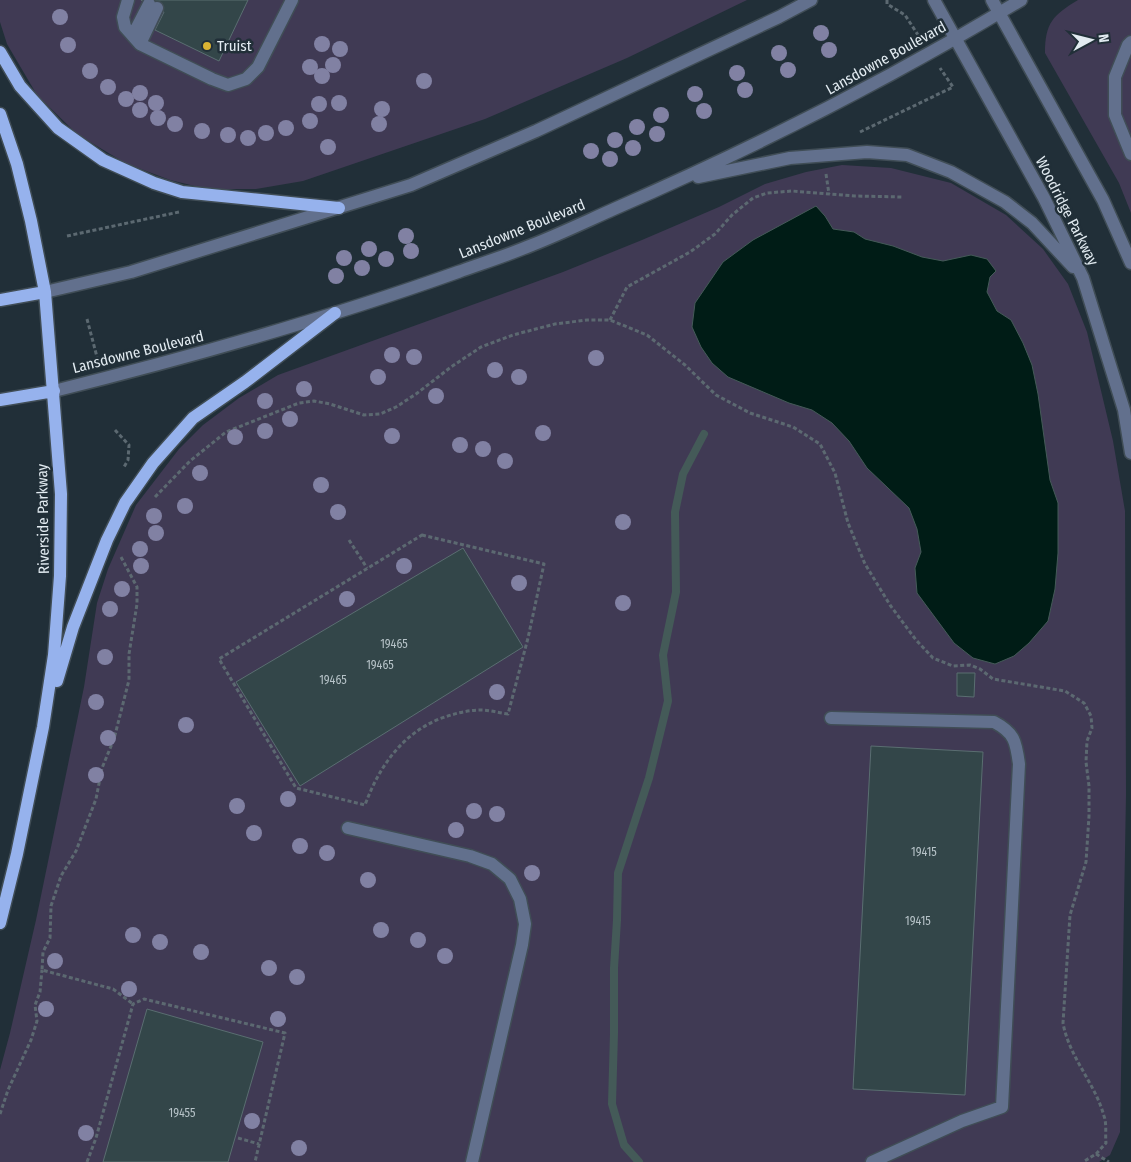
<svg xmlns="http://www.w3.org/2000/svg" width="1131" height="1162" font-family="'Fira Sans Condensed',sans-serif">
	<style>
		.green { fill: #403a54 }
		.water { fill: #001c16; stroke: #445a58 }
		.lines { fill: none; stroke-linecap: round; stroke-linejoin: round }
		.stream { stroke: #445a58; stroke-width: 8 }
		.building { fill: #334649; stroke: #5a6e71 }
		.minor-casing { stroke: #404d56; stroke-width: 15 }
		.major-casing { stroke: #404d56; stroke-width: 15 }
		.path { stroke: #5c6971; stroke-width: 3; stroke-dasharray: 4 2.5; stroke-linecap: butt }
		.minor { stroke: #62708d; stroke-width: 12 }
		.major { stroke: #96b2ed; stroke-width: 12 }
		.tree { fill: #8181a3 }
		.poi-dot { fill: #dab333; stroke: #212f38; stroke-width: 2 }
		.labels { text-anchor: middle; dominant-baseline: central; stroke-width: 5; stroke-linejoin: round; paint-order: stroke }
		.number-label { font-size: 12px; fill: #b6c2c7 }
		.poi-label { font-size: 15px; fill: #e2ebf1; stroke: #212f38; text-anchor: start }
		.street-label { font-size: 15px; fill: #e2ebf1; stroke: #212f38 }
	</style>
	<rect width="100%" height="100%" fill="#212f38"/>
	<path class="green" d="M0,0H747L627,58L485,119L303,181L256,189H207L170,180L125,163L77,134L37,95L7,44L0,22Z
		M1078,0H1131V213L1119,183L1045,53C1045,23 1053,15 1078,0Z
		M842,165L891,168L951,183L1006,215L1043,249L1068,284L1087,332L1113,441L1125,511L1126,794L1120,1132L1110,1155L1099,1162H0V1070L10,1033L36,920L84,687L97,603L108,569L136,505L179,449L203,425L239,398L278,375L563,272L642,240L719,207L765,184L806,172Z"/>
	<path class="water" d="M816,206L825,216L833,229L854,232L865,239L893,246L922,257L943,261L971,255L987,259L996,271L990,277L987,292L997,311L1011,320L1023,343L1032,365L1038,394L1050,480L1058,503V553L1055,589L1048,621L1029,643L1014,656L995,664L973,658L954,643L917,593L915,568L921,552L917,529L909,508L867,468L849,441L832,423L812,410L789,403L728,377L712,363L701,347L692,327L695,303L723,262L753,240Z"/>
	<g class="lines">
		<path class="stream" d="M639,1162L624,1145L612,1104L614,1033V968L617,920L618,873L649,778L668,701L663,655L676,592L675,512L683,474L704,434"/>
	</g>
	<path class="building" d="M141,0H248L219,61L155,30L164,12Z
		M463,548L523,647L300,786L236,682Z
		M957,673H975L974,697L957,696Z
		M871,746L983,752L965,1095L853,1089Z
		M147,1009L263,1042L228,1162H103Z"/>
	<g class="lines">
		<g class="minor-casing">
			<path id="minor" d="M128,0L123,17L125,27L140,44L212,79L228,85L246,79L258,67L292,0
				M934,0L1044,198L1083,278L1124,410L1131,453
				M992,0L1103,200L1131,263
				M133,35L149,4
				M1131,42L1128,45L1115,77V115L1131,154
				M140,44L157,8
				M698,177L790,158L867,152L907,155L951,172L1005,202L1032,223L1073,267
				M45,292L131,272L411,185L536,131L779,17L811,0
				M54,391C191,357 326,319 458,272C483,263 508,255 532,245C560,234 587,221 614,209C754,148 890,79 1021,0
				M831,718L994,722C1015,733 1016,742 1019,764L1002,1107L962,1121L872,1162
				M348,828L470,856L492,864L510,879L520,899L525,924L522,945L472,1162"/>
		</g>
		<g class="major-casing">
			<path id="major" d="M0,52L20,86L58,128L103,160L154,183L182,192L339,208
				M0,114L17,164L31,221L45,292L61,494L60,576L54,655L43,727L17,854L0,923
				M0,300L45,292
				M0,400L54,391
				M57,681L73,627L107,540L125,503L153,463L193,418L245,382L335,313"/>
		</g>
		<path class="path" d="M887,0V4L905,15L920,38
			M860,132L953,87L940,68
			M826,174L829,194
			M67,236L179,212
			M87,319L97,357
			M610,320L627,287L690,252L715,234L732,215L753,198L767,193L792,191L855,196L903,197
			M115,430L129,445L128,460L124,467
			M155,497L190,461L226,432L299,403L314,401L330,404L364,415L380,414L396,407L416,394L451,367L481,347L513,335L555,324L587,320H610L647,335L685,365L716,395L750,413L793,427L820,444L835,473L848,523L865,564L890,605L916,640L933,658L953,666L970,665L980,669L993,679L1065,691L1084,703L1091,716L1092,728L1087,741L1086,762L1089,786V816L1086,862L1070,915L1063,1023C1069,1057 1095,1083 1104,1116C1107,1124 1105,1135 1106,1143L1096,1154L1083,1162
			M422,535L544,564L528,638L508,714C499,713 490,710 481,710C467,710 453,714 439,719C401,735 379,767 365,805L296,788L219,659Z
			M349,540L367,568
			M121,557L137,587V604L129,654V680L114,739L102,768L96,799L76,851L61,876L51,906L50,938L43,952L42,970L113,989L133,1004
			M0,1114L8,1090L31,1040L37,1021L35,1005L40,992L42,970
			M238,1138L259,1144
			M1096,1154L1109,1162
			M87,1162L96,1138L133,1004L144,999L285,1033L255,1162"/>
		<use href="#minor" class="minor"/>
		<use href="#major" class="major"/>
	</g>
	<g class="tree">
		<circle cx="60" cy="17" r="8"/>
		<circle cx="821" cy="33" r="8"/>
		<circle cx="322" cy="44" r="8"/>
		<circle cx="68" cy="45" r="8"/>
		<circle cx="340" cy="49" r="8"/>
		<circle cx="829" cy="50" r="8"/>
		<circle cx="779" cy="53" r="8"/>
		<circle cx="333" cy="65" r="8"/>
		<circle cx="310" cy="67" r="8"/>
		<circle cx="788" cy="70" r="8"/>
		<circle cx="90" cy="71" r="8"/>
		<circle cx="737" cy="73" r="8"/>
		<circle cx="322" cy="76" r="8"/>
		<circle cx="424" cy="81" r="8"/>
		<circle cx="108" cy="87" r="8"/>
		<circle cx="745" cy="90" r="8"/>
		<circle cx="140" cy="93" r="8"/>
		<circle cx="695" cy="94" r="8"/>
		<circle cx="126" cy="99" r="8"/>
		<circle cx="156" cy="103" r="8"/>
		<circle cx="339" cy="103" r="8"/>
		<circle cx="319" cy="104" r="8"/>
		<circle cx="382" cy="109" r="8"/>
		<circle cx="140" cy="110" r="8"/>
		<circle cx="704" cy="111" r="8"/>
		<circle cx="661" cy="115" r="8"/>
		<circle cx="158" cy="118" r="8"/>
		<circle cx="310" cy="121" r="8"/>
		<circle cx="175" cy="124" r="8"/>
		<circle cx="379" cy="124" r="8"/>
		<circle cx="637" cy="127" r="8"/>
		<circle cx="286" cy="128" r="8"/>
		<circle cx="202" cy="131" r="8"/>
		<circle cx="266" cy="133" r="8"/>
		<circle cx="657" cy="134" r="8"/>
		<circle cx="228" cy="135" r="8"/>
		<circle cx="248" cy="138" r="8"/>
		<circle cx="615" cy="140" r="8"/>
		<circle cx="328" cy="147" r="8"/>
		<circle cx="633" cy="148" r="8"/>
		<circle cx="591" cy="151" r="8"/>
		<circle cx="610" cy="159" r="8"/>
		<circle cx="406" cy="236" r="8"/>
		<circle cx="369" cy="249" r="8"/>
		<circle cx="411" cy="251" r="8"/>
		<circle cx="344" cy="258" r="8"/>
		<circle cx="386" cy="259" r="8"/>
		<circle cx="362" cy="268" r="8"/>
		<circle cx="336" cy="276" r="8"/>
		<circle cx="392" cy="355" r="8"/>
		<circle cx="414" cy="357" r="8"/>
		<circle cx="596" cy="358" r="8"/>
		<circle cx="495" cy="370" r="8"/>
		<circle cx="378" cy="377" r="8"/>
		<circle cx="519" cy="377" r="8"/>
		<circle cx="304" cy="389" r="8"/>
		<circle cx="436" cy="396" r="8"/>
		<circle cx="265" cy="401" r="8"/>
		<circle cx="290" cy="419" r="8"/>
		<circle cx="265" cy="431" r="8"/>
		<circle cx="543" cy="433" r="8"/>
		<circle cx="392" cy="436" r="8"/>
		<circle cx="235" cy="437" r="8"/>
		<circle cx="460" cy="445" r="8"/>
		<circle cx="483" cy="449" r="8"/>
		<circle cx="505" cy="461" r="8"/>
		<circle cx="200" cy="473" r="8"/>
		<circle cx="321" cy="485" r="8"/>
		<circle cx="185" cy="506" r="8"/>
		<circle cx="338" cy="512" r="8"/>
		<circle cx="154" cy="516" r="8"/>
		<circle cx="623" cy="522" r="8"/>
		<circle cx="156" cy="533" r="8"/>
		<circle cx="140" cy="549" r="8"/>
		<circle cx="141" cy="566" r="8"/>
		<circle cx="404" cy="566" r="8"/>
		<circle cx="519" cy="583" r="8"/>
		<circle cx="122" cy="589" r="8"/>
		<circle cx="347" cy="599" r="8"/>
		<circle cx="623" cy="603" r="8"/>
		<circle cx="110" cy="609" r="8"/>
		<circle cx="105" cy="657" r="8"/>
		<circle cx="497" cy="692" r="8"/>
		<circle cx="96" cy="702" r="8"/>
		<circle cx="186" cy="725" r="8"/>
		<circle cx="108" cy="738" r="8"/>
		<circle cx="96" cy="775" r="8"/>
		<circle cx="288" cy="799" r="8"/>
		<circle cx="237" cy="806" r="8"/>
		<circle cx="474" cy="811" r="8"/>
		<circle cx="497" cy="814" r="8"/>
		<circle cx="456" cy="830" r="8"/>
		<circle cx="254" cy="833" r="8"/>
		<circle cx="300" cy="846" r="8"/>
		<circle cx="327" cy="853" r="8"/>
		<circle cx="532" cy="873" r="8"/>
		<circle cx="368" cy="880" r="8"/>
		<circle cx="381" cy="930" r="8"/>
		<circle cx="133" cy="935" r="8"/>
		<circle cx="418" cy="940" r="8"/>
		<circle cx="160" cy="942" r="8"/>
		<circle cx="201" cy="952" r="8"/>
		<circle cx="445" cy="956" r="8"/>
		<circle cx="55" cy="961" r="8"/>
		<circle cx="269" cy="968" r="8"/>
		<circle cx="297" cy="977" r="8"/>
		<circle cx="129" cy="989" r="8"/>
		<circle cx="46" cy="1009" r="8"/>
		<circle cx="278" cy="1019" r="8"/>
		<circle cx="252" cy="1121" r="8"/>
		<circle cx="86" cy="1133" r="8"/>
		<circle cx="299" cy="1148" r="8"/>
	</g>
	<circle class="poi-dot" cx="207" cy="46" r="5"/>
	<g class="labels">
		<g class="number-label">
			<text x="394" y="644">19465</text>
			<text x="380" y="665">19465</text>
			<text x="333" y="680">19465</text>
			<text x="924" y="852">19415</text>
			<text x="918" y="921">19415</text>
			<text x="182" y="1113">19455</text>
		</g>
		<g class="poi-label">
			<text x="217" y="46">Truist</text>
		</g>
		<g class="street-label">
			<text transform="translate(886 58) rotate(-29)">Lansdowne Boulevard</text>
			<text transform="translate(1067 211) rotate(63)">Woodridge Parkway</text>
			<text transform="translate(522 229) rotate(-22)">Lansdowne Boulevard</text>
			<text transform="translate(138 352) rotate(-14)">Lansdowne Boulevard</text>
			<text transform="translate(43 519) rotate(-91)">Riverside Parkway</text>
		</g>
	</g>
	<g transform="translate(1091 40) rotate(83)" stroke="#212f38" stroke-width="4" paint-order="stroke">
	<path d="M0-4L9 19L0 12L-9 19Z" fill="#e2ebf1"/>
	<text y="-8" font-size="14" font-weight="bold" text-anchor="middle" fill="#e2ebf1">N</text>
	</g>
</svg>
